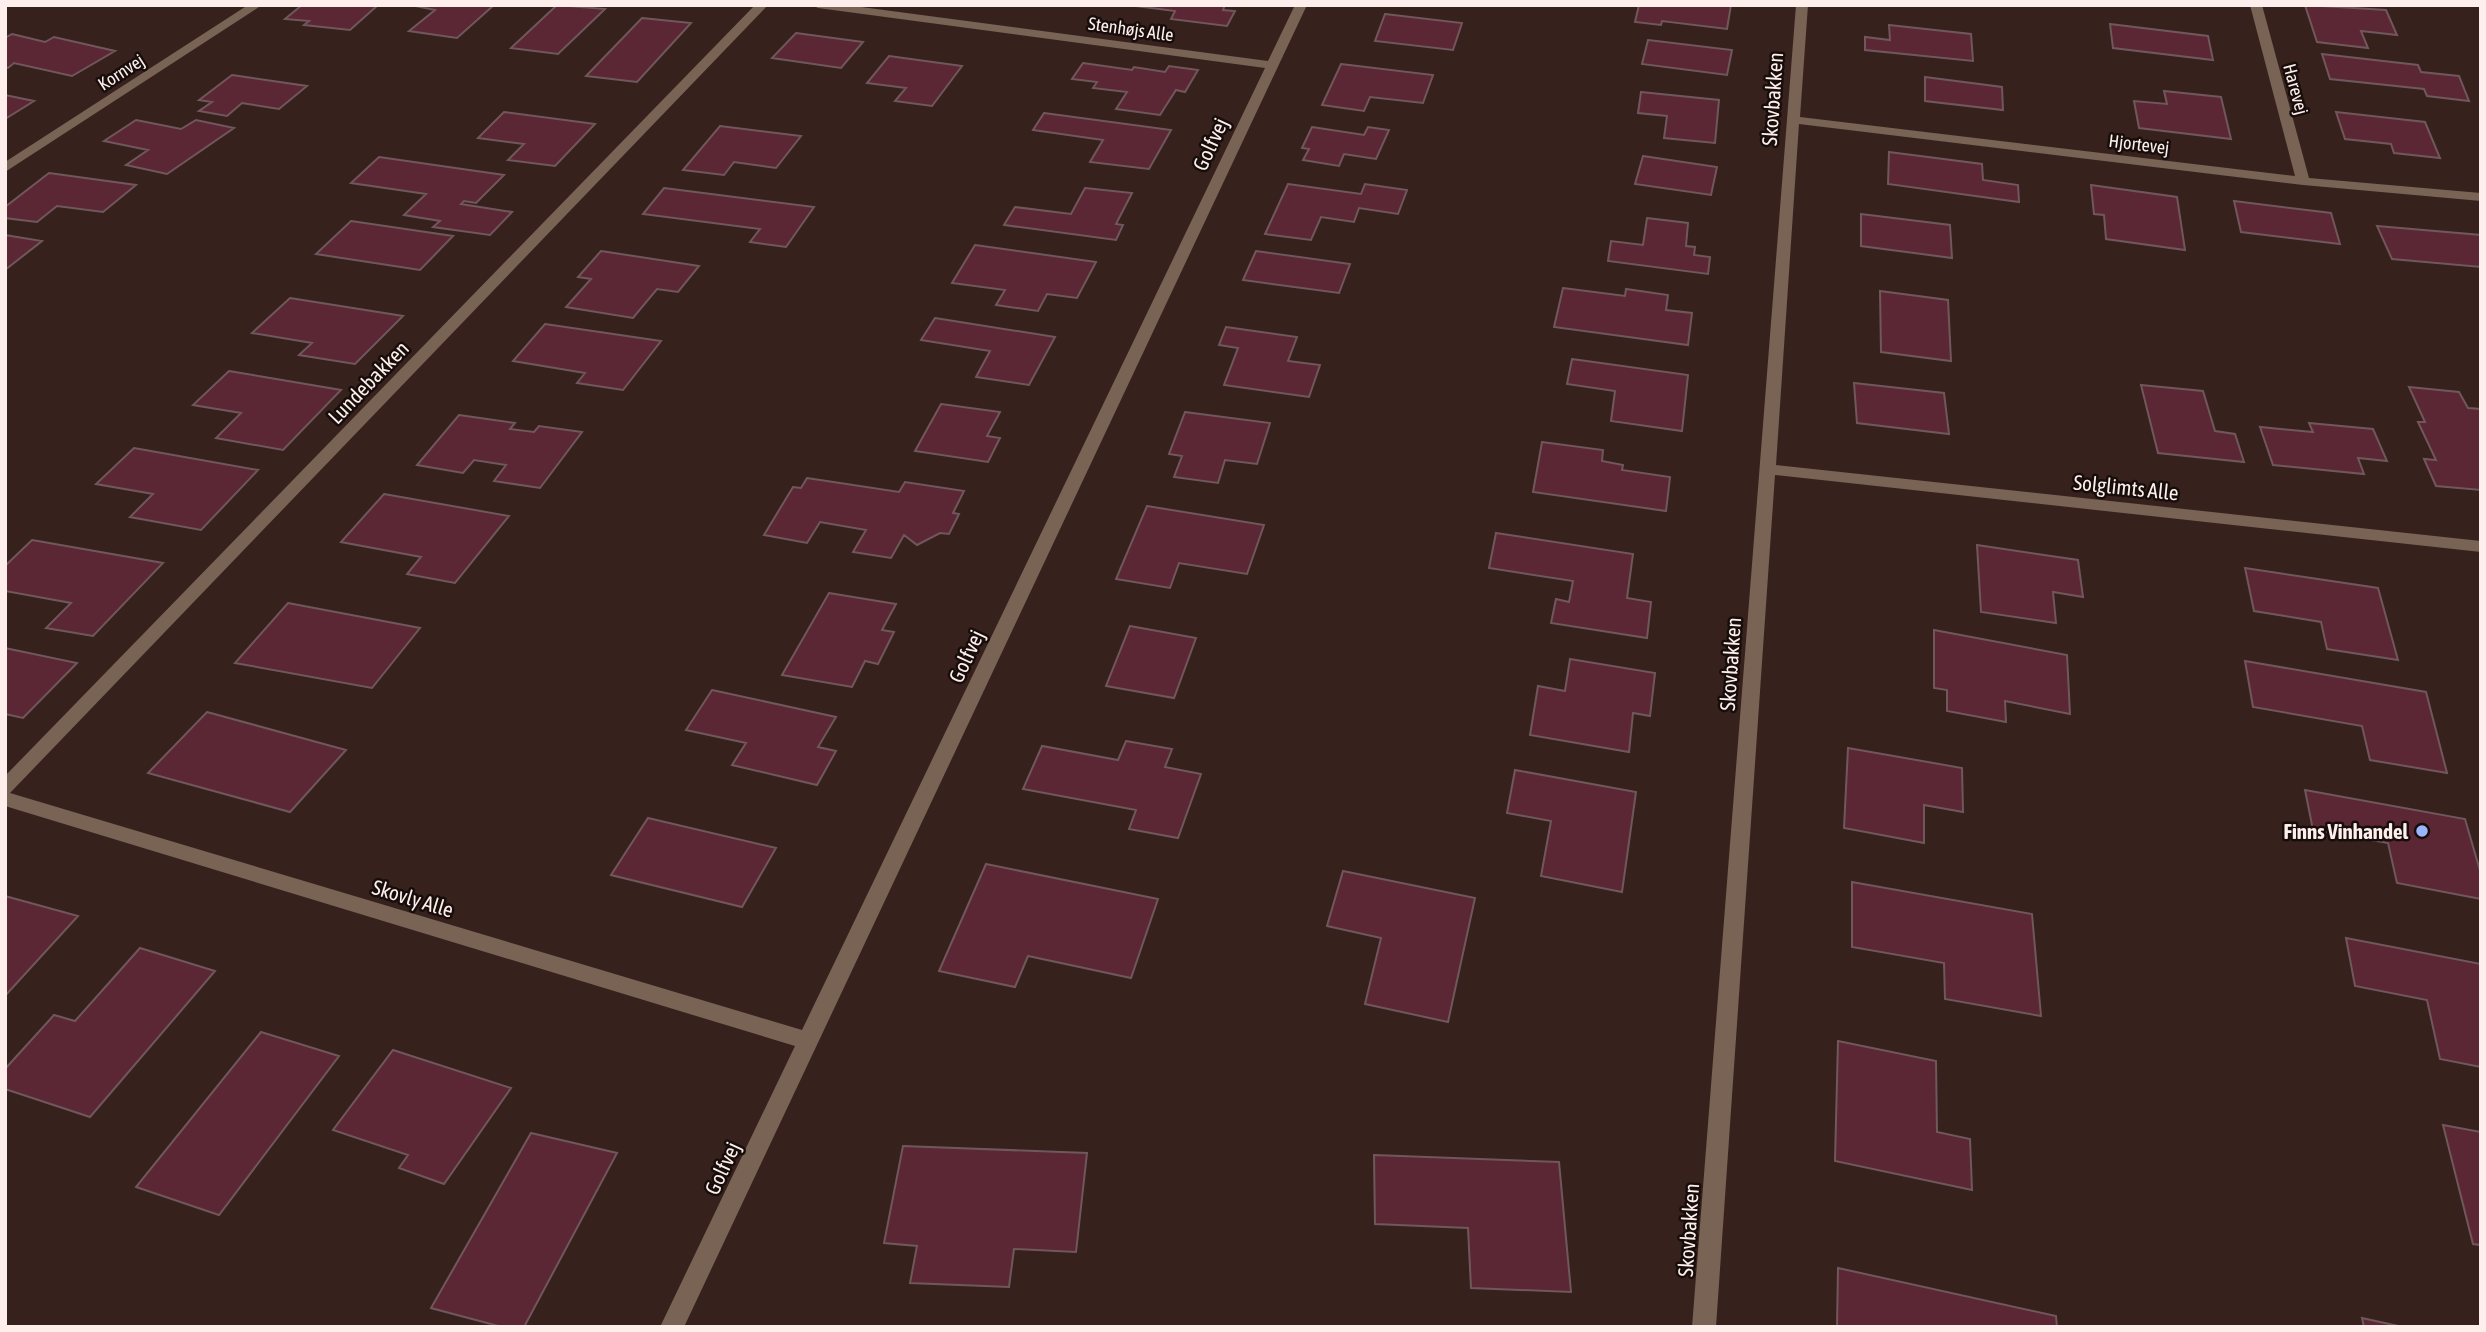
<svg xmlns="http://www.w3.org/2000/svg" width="2486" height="1332" font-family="'Asap Condensed',sans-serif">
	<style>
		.building { fill: #5b2734; stroke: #70575c; stroke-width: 2 }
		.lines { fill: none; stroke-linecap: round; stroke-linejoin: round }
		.minor { fill: #786355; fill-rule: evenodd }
		.poi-dot { fill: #9ab5fd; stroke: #170e0c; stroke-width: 2.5 }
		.labels { text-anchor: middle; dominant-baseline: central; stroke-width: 5; stroke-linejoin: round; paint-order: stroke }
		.far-street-label { font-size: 18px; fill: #feefec; stroke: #170e0c }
		.street-label { font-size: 21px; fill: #feefec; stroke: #170e0c }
		.poi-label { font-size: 21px; font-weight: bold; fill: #feefec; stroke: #170e0c; text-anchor: end }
	</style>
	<rect width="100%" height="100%" fill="#37211d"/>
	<path class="building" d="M302,5H378L350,30L304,25L309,21L285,19Z
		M494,5L457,38L409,31L435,10L411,5Z
		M557,5L605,9L558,54L511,48Z
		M1128,5H1225L1223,10L1235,11L1227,26L1171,19L1175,11Z
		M1639,5H1731L1727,29L1662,21L1661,25L1635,22Z
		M2305,5L2386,10L2397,35L2361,31L2368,48L2317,42Z
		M1385,14L1462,23L1453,50L1375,41Z
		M642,18L691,23L637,82L586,76Z
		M2110,24L2208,36L2213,60L2113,48Z
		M1889,25L1971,34L1973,61L1865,50V37L1890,40Z
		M796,33L863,42L841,68L772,58Z
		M12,34L45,42L54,37L115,51L72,76L14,63L8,68L5,67V38Z
		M1648,40L1732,50L1727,75L1642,64Z
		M2322,54L2418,65L2421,72L2459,76L2469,101L2427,96L2424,89L2330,79Z
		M889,56L962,66L932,106L895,101L906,88L867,83Z
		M1083,63L1132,70L1134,67L1165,72L1169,66L1198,70L1185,92L1176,90L1160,115L1116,109L1127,92L1093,88L1097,82L1072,79Z
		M1341,64L1433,75L1423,103L1370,97L1364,111L1322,105Z
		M232,75L307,86L279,109L242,103L227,116L199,111L212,102L199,100Z
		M1925,77L2002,87L2003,110L1925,101Z
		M2164,91L2221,97L2231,139L2139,128L2134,101L2167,104Z
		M1641,92L1719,100L1715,143L1664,138L1667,116L1638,113Z
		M5,95L34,101L5,119Z
		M504,112L595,124L555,166L508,160L524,144L478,138Z
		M2336,112L2425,122L2440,158L2394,153L2391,144L2345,139Z
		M1044,113L1171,130L1149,169L1090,162L1103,140L1033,130Z
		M136,120L181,129L196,120L234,128L167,174L126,165L148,150L104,141Z
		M720,126L801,136L776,168L734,162L724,175L683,170Z
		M1312,127L1364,135L1368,127L1389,130L1376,159L1344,154L1339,166L1303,160L1309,149L1302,148Z
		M1889,152L1982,164L1983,180L2018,185L2019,202L1888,184Z
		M1643,156L1717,167L1711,195L1635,184Z
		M379,157L504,175L476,203L464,201L461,204L512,212L490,235L433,227L440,221L404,215L426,194L351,183Z
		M49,173L136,185L103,212L57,206L37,222L5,218V207Z
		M1288,184L1361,194L1365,184L1407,190L1398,214L1359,208L1354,222L1321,217L1311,240L1265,234Z
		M2091,185L2177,197L2185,250L2106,239L2104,215L2094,214Z
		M664,188L814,207L786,247L750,242L760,229L643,214Z
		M1085,188L1132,193L1116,224L1123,225L1116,240L1004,225L1015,207L1071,214Z
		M2234,201L2331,213L2340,244L2241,232Z
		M1861,214L1950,225L1952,258L1861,246Z
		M1647,218L1688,223L1686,246L1695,247L1694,255L1710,257L1708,274L1608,261L1611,241L1643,245Z
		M351,221L453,236L420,270L316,254Z
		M2377,226L2481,235V267L2392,259Z
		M5,235L42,241L5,270Z
		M975,245L1096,262L1077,298L1047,294L1038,311L996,305L1005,290L952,283Z
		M601,251L699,266L678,292L657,289L633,318L566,307L591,279L578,277Z
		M1256,251L1350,264L1339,293L1243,280Z
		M1563,288L1625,296L1626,289L1668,295L1666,310L1692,313L1688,345L1554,327Z
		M1880,291L1948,300L1951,361L1881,352Z
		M290,298L403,316L355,364L299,355L312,343L252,333Z
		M935,318L1055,337L1029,385L976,377L990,351L921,340Z
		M545,324L661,341L623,390L577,383L585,373L513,361Z
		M1226,327L1297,337L1288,361L1320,365L1309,397L1224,385L1238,348L1219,345Z
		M1572,359L1688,375L1682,431L1611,421L1615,391L1567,384Z
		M229,371L341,390L283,450L216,438L241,413L193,405Z
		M1854,383L1944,393L1949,434L1857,423Z
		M2141,385L2203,391L2215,431L2235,434L2244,462L2158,453Z
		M2409,387L2459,392L2468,408L2481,409V490L2436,486L2424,459L2436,460L2418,422H2425Z
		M941,404L1000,412L987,436L1000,438L988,462L915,451Z
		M1185,412L1270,423L1257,464L1225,460L1218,483L1174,477L1182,456L1169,454Z
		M459,415L515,423L510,429L534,432L539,426L582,432L540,488L494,481L506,465L474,460L463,473L417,465Z
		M2309,423L2373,429L2387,461L2358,458L2364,474L2273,465L2260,427L2313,432Z
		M1542,442L1603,450L1602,461L1623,465L1622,470L1670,477L1666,511L1533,492Z
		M134,448L258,470L201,530L130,517L153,494L96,484Z
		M807,478L899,492L905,482L964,491L953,513L959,514L949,534L940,533L917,545L904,535L891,558L853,552L866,530L820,522L807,543L764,535L793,487L801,488Z
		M384,494L509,516L455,583L407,574L421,557L341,542Z
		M1147,506L1264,525L1247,574L1179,563L1170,588L1116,579Z
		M1496,533L1633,554L1627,598L1651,602L1647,638L1551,623L1556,599L1569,602L1573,581L1489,568Z
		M32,540L163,563L93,636L46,628L71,603L5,591V566Z
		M1977,545L2078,560L2083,597L2053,592L2056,623L1981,612Z
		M2245,568L2378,588L2398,660L2327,649L2321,622L2254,611Z
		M829,593L896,604L882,630L894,632L878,664L865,661L852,687L782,675Z
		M288,603L420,628L372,688L235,663Z
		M1130,626L1196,638L1174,698L1106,686Z
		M1934,630L2067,655L2070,714L2005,701L2006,722L1947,711V690L1934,688Z
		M5,648L77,663L23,718L5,714Z
		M1570,659L1655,673L1650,716L1633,713L1629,752L1530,735L1538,686L1565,691Z
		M2245,661L2426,692L2447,773L2370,760L2362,726L2253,707Z
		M712,690L836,717L818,747L836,751L817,785L732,765L746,743L686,730Z
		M207,712L346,750L290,812L148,773Z
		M1126,741L1172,749L1165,767L1201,774L1178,838L1129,829L1136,810L1023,789L1042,746L1118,760Z
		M1848,748L1962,768L1963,812L1924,805V843L1844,828Z
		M1515,770L1636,792L1622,892L1541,876L1551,821L1507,813Z
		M2305,790L2465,819L2481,874V899L2397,883L2388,843L2313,830Z
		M648,818L776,848L742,907L611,875Z
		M986,864L1158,899L1131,978L1028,956L1015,987L939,971Z
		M1343,871L1475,898L1448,1022L1365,1004L1381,938L1327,926Z
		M1852,882L2032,914L2041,1016L1945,999L1944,963L1852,947Z
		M5,896L78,916L5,996Z
		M2346,938L2481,964V1067L2440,1059L2427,1000L2355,986Z
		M140,948L215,971L90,1117L5,1089V1069L54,1015L75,1021Z
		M261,1032L339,1056L219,1215L136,1187Z
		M1838,1041L1936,1061L1937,1132L1970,1139L1972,1190L1835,1161Z
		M393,1050L511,1088L444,1184L399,1168L408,1155L333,1130Z
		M2443,1125L2481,1132V1245L2473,1244Z
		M531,1133L617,1153L524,1327H502L431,1308Z
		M903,1146L1087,1153L1076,1252L1014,1249L1009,1287L910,1283L917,1246L884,1243Z
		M1374,1155L1559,1162L1571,1292L1471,1288L1468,1228L1375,1224Z
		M1838,1268L2056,1316L2057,1327H1837Z
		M2362,1318L2403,1327H2364Z"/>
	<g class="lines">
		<path class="minor" d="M248,5H262L5,172V162Z
			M755,5H768L10,793L802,1030L1265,68L818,8L812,5H846L1268,61L1295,5H1307L684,1327H660L795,1046L5,806V776Z
			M1796,5H1808L1800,117L2295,176L2250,5H2262L2309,178L2481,193V201L2303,185L1799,124L1776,465L2481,541V552L1775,475L1716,1327H1692Z"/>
	</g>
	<circle class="poi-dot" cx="2422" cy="831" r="7"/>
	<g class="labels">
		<g class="far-street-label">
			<text transform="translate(1131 29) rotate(8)">Stenhøjs Alle</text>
			<text transform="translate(121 72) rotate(-33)">Kornvej</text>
			<text transform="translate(2296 89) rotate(75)">Harevej</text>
			<text transform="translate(2139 144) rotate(7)">Hjortevej</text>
		</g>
		<g class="street-label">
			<text transform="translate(1772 99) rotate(-86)">Skovbakken</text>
			<text transform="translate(1210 144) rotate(-65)">Golfvej</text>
			<text transform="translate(368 382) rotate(-46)">Lundebakken</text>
			<text transform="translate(2126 487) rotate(6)">Solglimts Alle</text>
			<text transform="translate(966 656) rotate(-65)">Golfvej</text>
			<text transform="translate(1730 664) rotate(-86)">Skovbakken</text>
			<text transform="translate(413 898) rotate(17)">Skovly Alle</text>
			<text transform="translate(722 1168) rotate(-65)">Golfvej</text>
			<text transform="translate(1688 1230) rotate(-86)">Skovbakken</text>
		</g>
		<g class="poi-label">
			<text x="2408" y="831">Finns Vinhandel</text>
		</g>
	</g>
	<rect width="2486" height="1332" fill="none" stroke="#feefec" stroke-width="14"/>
</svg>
